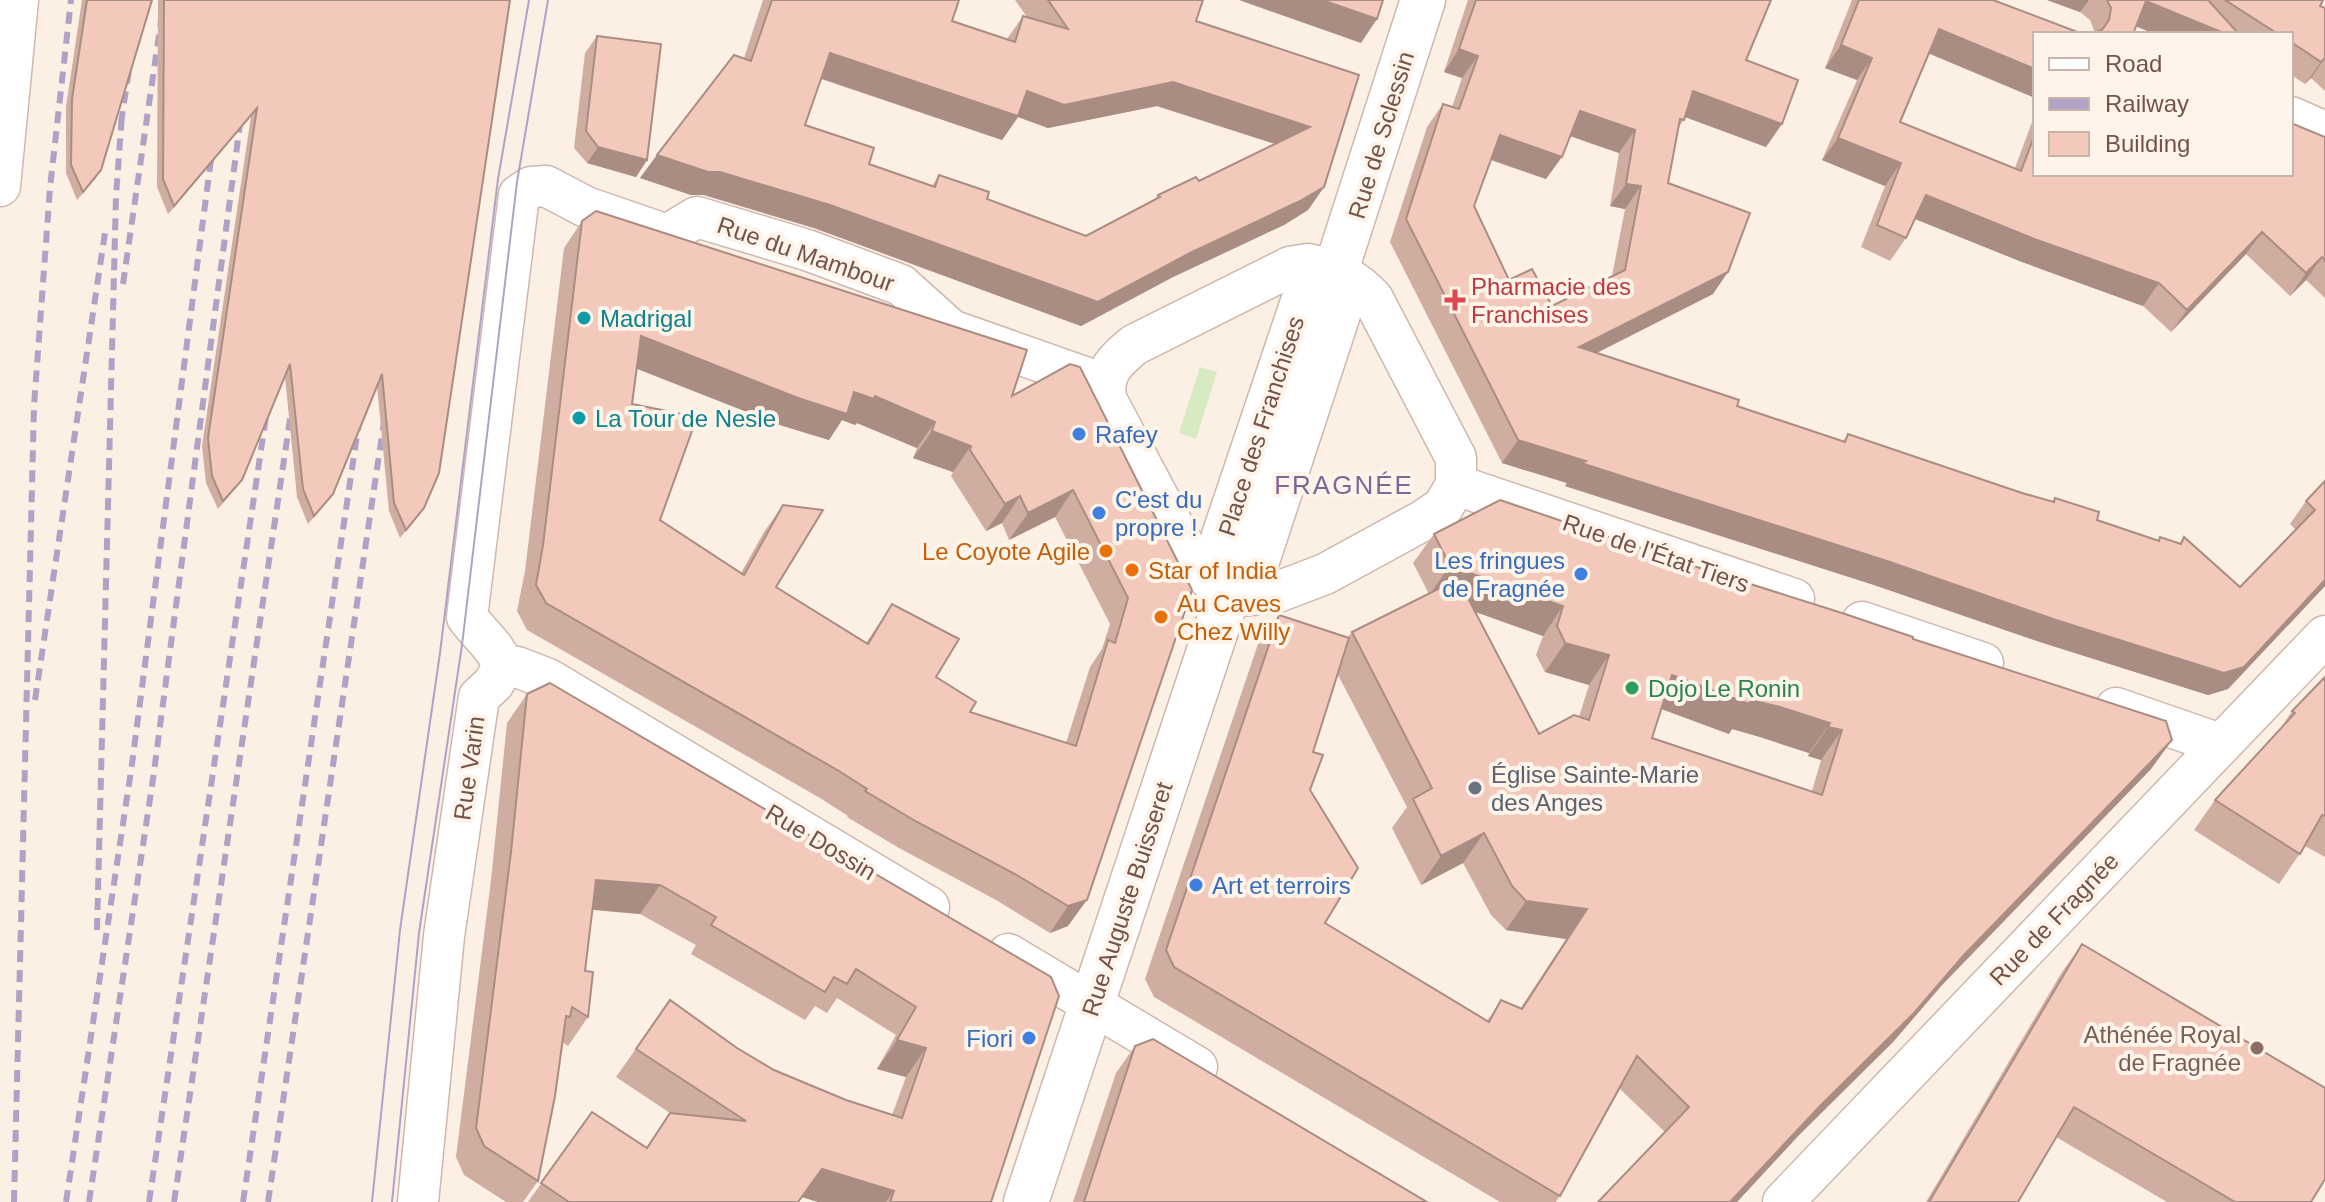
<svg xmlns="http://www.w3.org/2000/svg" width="2325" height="1202" font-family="Helvetica,sans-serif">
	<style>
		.green { fill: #d8eac2 }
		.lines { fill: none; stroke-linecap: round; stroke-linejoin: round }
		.minor-casing { stroke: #d0b7ad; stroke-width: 43 }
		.tertiary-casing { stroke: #d0b7ad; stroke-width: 47 }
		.minor { stroke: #fff; stroke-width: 40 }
		.tertiary { stroke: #fff; stroke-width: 44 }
		.tram { stroke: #b0a2c6; stroke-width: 2 }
		.rail { stroke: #b0a2c6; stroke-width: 6; stroke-dasharray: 12 8; stroke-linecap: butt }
		.wall { fill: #d0ada1; fill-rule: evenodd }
		.shaded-wall { fill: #a98d83 }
		.building { fill: #f2c9bb; stroke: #a98d83; stroke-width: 2; fill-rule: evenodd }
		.health-dot { fill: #e0444e; stroke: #fff4ea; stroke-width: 3 }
		.culture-dot { fill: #0f9aa8; stroke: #fff4ea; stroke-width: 3 }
		.shop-dot { fill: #3f7fe0; stroke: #fff4ea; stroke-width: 3 }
		.food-dot { fill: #e8710a; stroke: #fff4ea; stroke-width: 3 }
		.leisure-dot { fill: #2e9e5b; stroke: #fff4ea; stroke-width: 3 }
		.worship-dot { fill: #6b7280; stroke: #fff4ea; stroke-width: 3 }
		.education-dot { fill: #8d6e63; stroke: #fff4ea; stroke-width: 3 }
		.labels { text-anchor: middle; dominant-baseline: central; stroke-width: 8; stroke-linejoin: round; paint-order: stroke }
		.street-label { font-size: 24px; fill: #755349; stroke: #fff4ea }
		.health-label { font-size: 24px; fill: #be3a42; stroke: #fff4ea; text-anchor: start }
		.culture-label { font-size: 24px; fill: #0d838f; stroke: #fff4ea; text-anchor: start }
		.shop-label { font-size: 24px; fill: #366cbe; stroke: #fff4ea; text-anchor: start }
		.food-label { font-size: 24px; fill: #c56008; stroke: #fff4ea; text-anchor: start }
		.leisure-label { font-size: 24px; fill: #27864d; stroke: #fff4ea; text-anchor: start }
		.worship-label { font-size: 24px; fill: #5b616d; stroke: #fff4ea; text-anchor: start }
		.education-label { font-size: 24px; fill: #785e54; stroke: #fff4ea; text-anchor: end }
		.neighbourhood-label { font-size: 26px; letter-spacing: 2px; fill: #806598; stroke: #fff4ea }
	</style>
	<rect width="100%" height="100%" fill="#fcefe4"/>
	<path class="green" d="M1200,367L1217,372L1196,439L1179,433Z"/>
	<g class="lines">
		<g class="minor-casing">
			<path id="minor" d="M2291,117L2325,132
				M0,186L18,0
				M1308,264C1335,270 1354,278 1373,299L1456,458V485L1443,507L1424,520L1325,574L1275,593L1227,597L1192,561L1106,399C1102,372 1115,361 1134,345L1290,267Z
				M1456,485L1794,599
				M1862,622L1983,663
				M503,665L517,667L548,679L929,907
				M2116,708L2220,744
				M1008,954L1197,1067
				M418,1202L444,936L479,697L494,683L503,665C495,645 479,634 467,617L519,195L531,187L546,186L586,207L667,235L697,217L807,250L901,285L951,330L1104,384
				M1783,1202L2325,636"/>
		</g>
		<g class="tertiary-casing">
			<path id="tertiary" d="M1227,597L1220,566L1223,539L1305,296L1336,270
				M1026,1202L1227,597L1255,567L1340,308L1336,270L1423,0"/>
		</g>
		<use href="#minor" class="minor"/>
		<use href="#tertiary" class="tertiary"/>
		<path class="tram" d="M372,1202L400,930L440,653L498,179L529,0
			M392,1202L419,933L462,645L517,182L548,0"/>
		<path class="rail" d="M121,123L130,63
			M123,284L164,0
			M35,700L106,226
			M97,930L116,196L122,114
			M14,1202L34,406L50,188L71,0
			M66,1202L132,764L213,144
			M89,1202L153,779L242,109
			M149,1202L268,403
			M174,1202L293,399
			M243,1202L360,415
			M268,1202L385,415"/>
	</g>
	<path class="wall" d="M82,0H152L96,178L77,200L66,173V107Z
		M158,0H510L418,516L400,538L389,511L377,386L327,502L308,524L297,497L285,377L236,488L218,509L206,483L202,446L251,116L168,214L157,187Z
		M763,0H959L952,21L1007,39L1023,16L1027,17L1015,0H1203L1196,21L1324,187L1308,210L1284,225L1173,277L1081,326L814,228L704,195H691L640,178L657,155L744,58ZM821,79L1002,140L1018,117L1048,128L1157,106L1275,144L1199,181L1158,195L1154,200L1086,236L987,199L939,175L932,186L869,164L805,125Z
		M1468,0H1771L1746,60L1766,147L1685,117L1678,129L1668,183L1713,294L1596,353L1737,406L1843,441L1848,434L2022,493L2052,502L2055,498L2097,520L2158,540L2160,537L2179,544L2184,537L2240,587L2296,530L2290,524L2306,501L2325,481V586L2228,689L2208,695L2040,642L1874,585L1565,486L1567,483L1502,463L1390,242L1427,127L1443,104L1452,107L1462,78L1444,72ZM1570,136L1619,153L1610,206L1625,209L1612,276L1552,306L1509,280L1474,206L1490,160L1546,179Z
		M1852,0H1993L2035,98L1928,53L1900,122L2015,168L2035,114V174L2325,137V298L2306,280L2290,296L2246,254L2171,332L2143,306L2022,262L1915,219L1906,238L1890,261L1861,247L1885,186L1822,160L1857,80L1825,68Z
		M2047,0H2323L2320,6L2325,8V91L2311,78L2305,84L2291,75V34H2155L2136,26L2095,33L2090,20L2080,12Z
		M597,36L647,160L636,177L587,163L574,148L585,53Z
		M582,221L1012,396L1192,590L1068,926L1050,933L996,900L899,848L847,817L848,816L820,798L527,630L517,611L525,571L564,248ZM637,368L780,425L829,440L842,420L855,425L857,423L917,448L913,458L953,472L951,476L986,531L1002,523L1009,540L1055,517L1110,624L1102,649L1090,667L1066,743L970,712L936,677L892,604L866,643L776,587L783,505L764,532L741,573L660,520L632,404Z
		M1434,534L1703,569L1913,639L2172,740L2151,769L1942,985L1893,1042L1799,1135L1737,1202H1598L1665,1132L1620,1089L1556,1202H1500L1154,997L1145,979L1258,644L1279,615L1348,637L1352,632L1429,594L1413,563ZM1475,612L1543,636L1536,655L1545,672L1589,685L1579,717L1539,734ZM1337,673L1407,807L1392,828L1421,885L1463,863L1491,915L1506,930L1566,939L1520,1009L1501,1000L1487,1021L1325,923L1310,790L1313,752ZM1661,709L1729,734L1732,729L1760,737L1809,753L1808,756L1821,760L1812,791L1652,738Z
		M2325,677V857L2305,846L2279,884L2194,830L2215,800L2280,729L2292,711Z
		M527,694L1051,977L991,1202H818L802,1197L798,1202H528L592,1112L646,1148L670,1113L616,1077L670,1000L737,1048L774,1070L846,1100L892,1115L906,1077L877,1069L896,1035L837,998L827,1013L815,1006L805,1020L691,954L696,945L640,914L592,910L585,971L588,1017L568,1046L562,1042L538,1181L523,1202H506L464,1175L456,1157L491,880L507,723Z
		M2082,944L2311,1202H2167L2056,1137L2018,1202H1926L2062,972Z
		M1135,1046L1427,1202H1073L1116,1073Z"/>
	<path class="shaded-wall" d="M1239,0H1322L1377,19L1361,43Z
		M2047,0H2089L2080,12Z
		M2146,1L2226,34H2155L2130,24Z
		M1939,29L2035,69V98L1923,51Z
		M1841,45L1872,58L1857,80L1825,68Z
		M1459,49L1478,56L1462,78L1444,72Z
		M830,53L1027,91L1173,82L1310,127L1294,150L1157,106L1048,128L1018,117L1002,140L814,76Z
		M2325,58L2311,78L2305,84L2321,62Z
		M1693,91L1782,124L1766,147L1677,114Z
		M257,108L251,116L168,214L174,206Z
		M1580,111L1635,130L1619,153L1564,134Z
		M1500,135L1562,157L1546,179L1484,157Z
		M1838,138L1901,163L1885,186L1822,160Z
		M598,147L647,160L636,177L587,163Z
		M657,155L720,172L830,205L1190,253L1324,187L1308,210L1284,225L1173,277L1081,326L814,228L704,195H691L640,178Z
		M1626,184L1641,186L1625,209L1610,206Z
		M1926,195L2159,283L2143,306L2022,262L1910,217Z
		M2262,232L2246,254L2171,332L2187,310Z
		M2322,257L2306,280L2290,296L2306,273Z
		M1728,272L1713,294L1563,370L1579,347Z
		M641,336L875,396L935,422L917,448L857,423L855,425L842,420L829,440L780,425L622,363Z
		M932,431L971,446L953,472L913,458Z
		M1518,440L1586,461L1890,562L2056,620L2325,580V586L2228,689L2208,695L2040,642L1874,585L1565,486L1567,483L1502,463Z
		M1073,490L1055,517L1009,540L1028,513Z
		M1020,496L1002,523L986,531L1005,504Z
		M1450,566L1563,606L1543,636L1429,595Z
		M1565,643L1609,655L1589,685L1545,672Z
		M1672,675L1780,707L1830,723L1809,753L1760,737L1732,729L1729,734L1651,705Z
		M1828,727L1842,730L1821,760L1808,756Z
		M2172,740L2151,769L1942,985L1893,1042L1799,1135L1737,1202H1730L1820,1106Z
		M1484,833L1463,863L1421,885L1441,856Z
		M596,880L660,885L640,914L576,908Z
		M1087,900L1068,926L1050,933L1068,906Z
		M1526,901L1587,909L1566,939L1506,930Z
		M897,1040L926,1048L906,1077L877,1069Z
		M822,1169L894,1191L886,1202H818L802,1197Z"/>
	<path class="building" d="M87,0H152L101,170L83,192L71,165L72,99Z
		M164,0H510L439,473L424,508L406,530L394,503L382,374L333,494L314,516L303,489L290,364L242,480L223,501L212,476L208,438L257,108L174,206L163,179Z
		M772,0H959L952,21L1015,42L1023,16L1068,29L1048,0H1203L1196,21L1359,75L1324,187L1300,201L1190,253L1098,302L830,205L720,172H708L657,155L734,55L751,61ZM830,53L1018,116L1027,91L1064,105L1173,82L1310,127L1199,181L1196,177L1158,195L1160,197L1086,236L987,199L989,192L939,175L935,187L869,164L874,148L805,125Z
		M1322,0H1383L1377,19Z
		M1476,0H1771L1746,60L1798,80L1782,124L1693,91L1684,120L1680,119L1668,183L1750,213L1728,272L1579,347L1739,400L1737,406L1845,442L1848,434L2022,493L2054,502L2055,498L2099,512L2097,520L2159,541L2160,537L2181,544L2184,537L2240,587L2315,510L2306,501L2325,481V580L2244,667L2224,673L2056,620L1890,562L1581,463L1586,461L1518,440L1406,219L1443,104L1459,109L1478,56L1459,49ZM1580,111L1635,130L1626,184L1641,186L1625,270L1552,306L1532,269L1509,280L1474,206L1500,135L1562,157Z
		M1859,0H1993L2080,33L2090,34H2035V69L1939,29L1900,122L2021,171L2035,134V174H2291V123L2325,137V261L2322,257L2306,273L2262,232L2187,310L2159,283L2037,240L1926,195L1906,238L1877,225L1901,163L1838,138L1872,58L1841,45Z
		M2107,0H2208L2239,34H2226L2146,1L2133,34H2091L2102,30L2109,20L2111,8Z
		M2225,0H2323L2320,6L2325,8V58L2321,62L2291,42V34H2278Z
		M597,36L661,44L647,160L598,147L586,131Z
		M596,211L1027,350L1012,396L1070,364L1080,367L1192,590L1087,900L1068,906L1015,874L917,822L865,791L867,789L839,771L546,603L536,585L543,545L582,221ZM641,336L798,398L847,414L854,392L874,399L875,396L935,422L932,431L971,446L970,450L1005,504L1020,496L1028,513L1073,490L1128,598L1115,643L1108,640L1076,746L970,712L976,702L936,677L959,639L892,604L868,644L776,587L823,510L783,505L744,575L660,520L697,417L632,404Z
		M1500,500L1703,569L1845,614L1913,637V639L2166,721L2172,740L1963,956L1914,1013L1820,1106L1730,1202H1598L1689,1107L1637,1056L1560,1196L1174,967L1166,950L1279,615L1349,638L1313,752L1323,755L1310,790L1358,868L1325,923L1489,1022L1501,1000L1522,1009L1587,909L1526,901L1512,886L1484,833L1441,856L1413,799L1432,788L1352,632L1458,579L1539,734L1574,715L1589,720L1609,655L1565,643L1557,626L1563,606L1450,566L1434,534ZM1672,675L1749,704L1751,700L1780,707L1830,723L1828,727L1842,730L1822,795L1652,738Z
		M2325,677V816L2322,815L2300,854L2215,800L2295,713L2292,711Z
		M550,683L1051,977L1059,996L991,1202H890L894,1191L822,1169L798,1202H569L541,1183L592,1112L647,1148L670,1113L746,1121L636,1049L670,1000L737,1048L774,1070L846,1100L902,1118L926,1048L897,1040L916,1007L856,969L847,984L834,977L825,992L711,925L716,917L660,885L596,880L585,971L593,972L588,1017L572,1007L570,1017L566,1016L555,1096L538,1181L484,1146L476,1128L511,852L527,694Z
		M2082,944L2325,1088V1179L2311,1202H2235L2074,1107L2018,1202H1929Z
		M1153,1039L1427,1202H1084L1135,1046Z"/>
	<path class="health-dot" d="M1451 288h8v8h8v8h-8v8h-8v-8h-8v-8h8z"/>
	<g class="culture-dot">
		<circle cx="584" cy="318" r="8"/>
		<circle cx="579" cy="418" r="8"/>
	</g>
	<g class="shop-dot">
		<circle cx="1079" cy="434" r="8"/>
		<circle cx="1099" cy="513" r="8"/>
		<circle cx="1581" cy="574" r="8"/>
		<circle cx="1196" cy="885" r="8"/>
		<circle cx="1029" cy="1038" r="8"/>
	</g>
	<g class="food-dot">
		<circle cx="1106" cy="551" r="8"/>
		<circle cx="1132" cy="570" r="8"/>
		<circle cx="1161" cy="617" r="8"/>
	</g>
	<circle class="leisure-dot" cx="1632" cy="688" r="8"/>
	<circle class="worship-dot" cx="1475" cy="788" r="8"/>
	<circle class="education-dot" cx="2257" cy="1048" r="8"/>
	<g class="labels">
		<g class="street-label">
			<text transform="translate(1381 135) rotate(-73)">Rue de Sclessin</text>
			<text transform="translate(806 254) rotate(19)">Rue du Mambour</text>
			<text transform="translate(1261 426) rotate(-72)">Place des Franchises</text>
			<text transform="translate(1656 553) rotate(19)">Rue de l'État Tiers</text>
			<text transform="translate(469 768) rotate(-82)">Rue Varin</text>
			<text transform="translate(821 842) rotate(31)">Rue Dossin</text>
			<text transform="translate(1127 899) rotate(-72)">Rue Auguste Buisseret</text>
			<text transform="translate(2054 919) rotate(-46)">Rue de Fragnée</text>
		</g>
		<g class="health-label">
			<text x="1471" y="286">Pharmacie des<tspan x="1471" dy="28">Franchises</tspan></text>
		</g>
		<g class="culture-label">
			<text x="600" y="318">Madrigal</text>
			<text x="595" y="418">La Tour de Nesle</text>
		</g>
		<g class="shop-label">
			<text x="1095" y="434">Rafey</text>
			<text x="1115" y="499">C'est du<tspan x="1115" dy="28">propre !</tspan></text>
			<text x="1565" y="560" text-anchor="end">Les fringues<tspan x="1565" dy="28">de Fragnée</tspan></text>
			<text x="1212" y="885">Art et terroirs</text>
			<text x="1013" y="1038" text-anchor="end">Fiori</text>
		</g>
		<g class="food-label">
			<text x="1090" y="551" text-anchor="end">Le Coyote Agile</text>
			<text x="1148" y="570">Star of India</text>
			<text x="1177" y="603">Au Caves<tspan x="1177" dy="28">Chez Willy</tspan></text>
		</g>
		<g class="leisure-label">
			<text x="1648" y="688">Dojo Le Ronin</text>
		</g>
		<g class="worship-label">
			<text x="1491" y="774">Église Sainte-Marie<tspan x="1491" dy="28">des Anges</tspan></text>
		</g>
		<g class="education-label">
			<text x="2241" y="1034">Athénée Royal<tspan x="2241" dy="28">de Fragnée</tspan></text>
		</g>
		<g class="neighbourhood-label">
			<text x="1344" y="485">FRAGNÉE</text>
		</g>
	</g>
	<rect x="2033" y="32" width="260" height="144" fill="#fff4ea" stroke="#c8b4aa" stroke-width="2"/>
	<rect x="2049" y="58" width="40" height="12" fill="#ffffff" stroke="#c8b4aa" stroke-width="2"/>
	<text x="2105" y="72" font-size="24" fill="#755349">Road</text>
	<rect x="2049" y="98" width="40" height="12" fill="#b0a2c6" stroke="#c8b4aa" stroke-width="2"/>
	<text x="2105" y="112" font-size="24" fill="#755349">Railway</text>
	<rect x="2049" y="132" width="40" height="24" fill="#f2c9bb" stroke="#c8b4aa" stroke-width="2"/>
	<text x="2105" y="152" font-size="24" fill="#755349">Building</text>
</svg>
